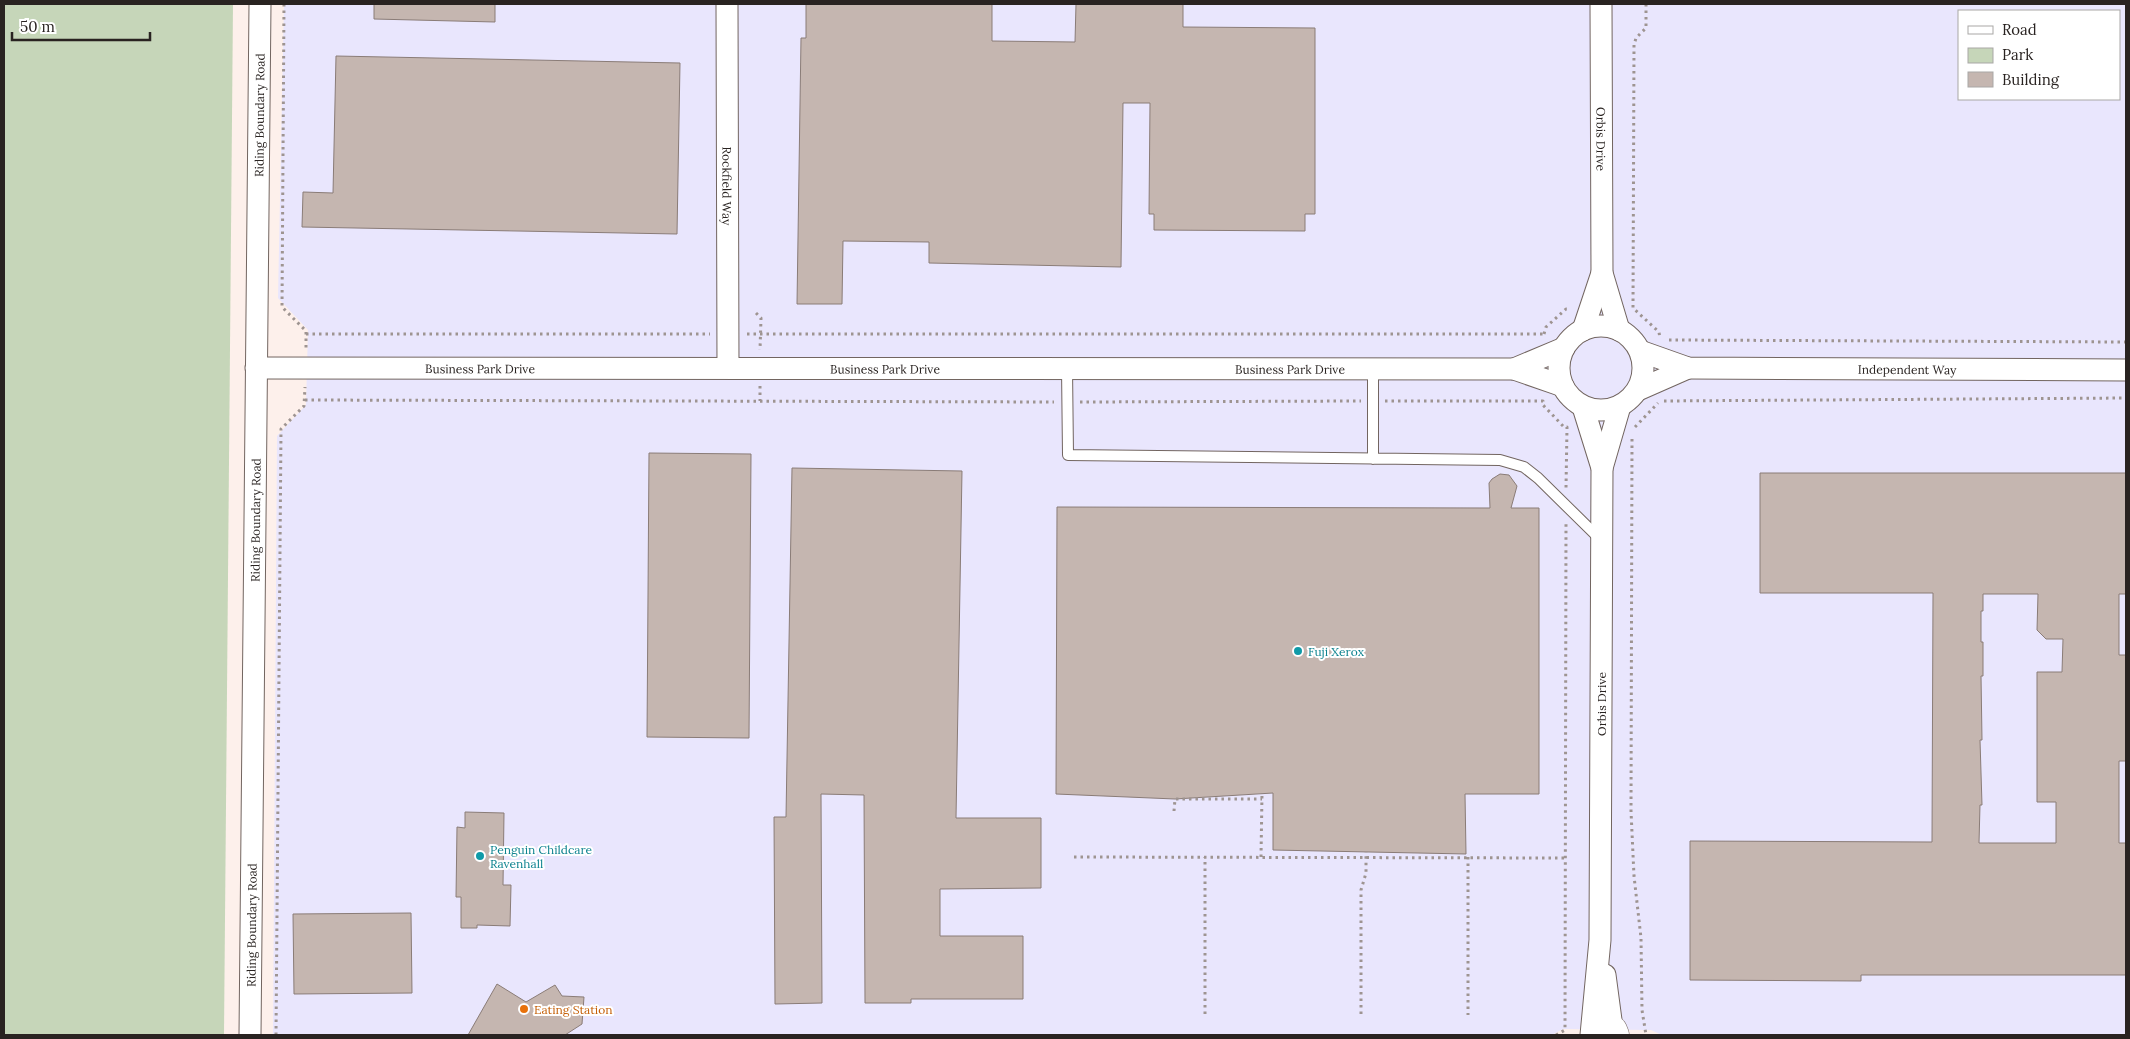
<svg xmlns="http://www.w3.org/2000/svg" width="2130" height="1039" font-family="Lora,serif">
	<style>
		.industrial { fill: #e9e6fd; fill-rule: evenodd }
		.green { fill: #c6d6b9 }
		.building { fill: #c5b6b0; stroke: #8a7c77; fill-rule: evenodd }
		.lines { fill: none; stroke-linecap: round; stroke-linejoin: round }
		.lane-casing { stroke: #726560; stroke-width: 12 }
		.street-casing { stroke: #726560; stroke-width: 23 }
		.secondary-casing { stroke: #726560; stroke-width: 29 }
		.path { stroke: #9e9491; stroke-width: 3; stroke-dasharray: 2.5 4; stroke-linecap: butt }
		.lane { stroke: #fff; stroke-width: 10 }
		.street { stroke: #fff; stroke-width: 21 }
		.secondary { stroke: #fff; stroke-width: 28 }
		.culture-dot { fill: #0f9aa8; stroke: #fff; stroke-width: 2 }
		.food-dot { fill: #e8710a; stroke: #fff; stroke-width: 2 }
		.labels { text-anchor: middle; dominant-baseline: central; stroke-width: 4; stroke-linejoin: round; paint-order: stroke }
		.street-label { font-size: 12px; fill: #292321; stroke: #fff }
		.culture-label { font-size: 12px; fill: #0d838f; stroke: #fff; text-anchor: start }
		.food-label { font-size: 12px; fill: #c56008; stroke: #fff; text-anchor: start }
	</style>
	<rect width="100%" height="100%" fill="#fdf0eb"/>
	<path class="industrial" d="M284,4H2126V1034L1662,1035L1651,1030L1563,1029L1552,1035H273L277,436L306,405L308,330L278,298ZM1959,11H2119V99H1959Z"/>
	<path class="green" d="M4,4H233L224,1035H4Z"/>
	<path class="building" d="M374,4H495V22L374,19Z
		M806,4H992V41L1075,42L1076,4H1183V27L1315,28V214H1305V231L1154,230V214H1149L1150,103H1123L1121,267L929,263V242L843,241L842,304H797L801,38H806Z
		M336,56L680,63L677,234L302,227L303,192L333,193Z
		M649,453L751,454L749,738L647,737Z
		M792,468L962,471L956,818H1041V888L940,889V936H1023V999H911V1003H865L864,795L821,794L822,1003L775,1004L774,817H786Z
		M1760,473H2126V594H2119V655H2126V761H2119V843H2126V975H1861V981L1690,980V841L1932,842L1933,593H1760ZM1983,594H2038L2037,630L2046,639H2063L2062,672H2037V802H2056V843H1979L1980,805H1982L1980,740H1982L1981,676H1983V642H1981V611H1983Z
		M1500,474L1509,475L1517,486L1511,508H1539V794H1465L1466,854L1273,850V793L1175,799L1056,794L1057,507L1490,508L1489,483L1492,479Z
		M465,812L504,813L503,885H511L510,926L477,925V928H461V897H456L457,827L465,828Z
		M411,913L412,993L294,994L293,914Z
		M497,984L526,1002L555,985L562,996L584,997L582,1024L565,1035H468Z"/>
	<g class="lines">
		<g class="lane-casing">
			<path id="lane" d="M1067,368L1068,455L1500,460L1524,467L1538,478L1601,540
				M1373,369V459"/>
		</g>
		<g class="street-casing">
			<g id="street">
				<path id="s1" d="M727,4L728,368"/>
				<path id="s2" d="M1601,4L1602,273L1619,330"/>
				<circle cx="1601" cy="368" r="42"/>
				<path d="M1583,330L1602,273"/>
				<path id="s3" d="M1640,351L1688,368L2126,370"/>
				<path id="s4" d="M256,368L1514,369L1563,386"/>
				<path d="M1514,369L1564,348"/>
				<path d="M1638,390L1688,368"/>
				<path d="M1583,407L1602,468L1600,940L1591,1035"/>
				<path d="M1602,468L1620,406"/>
				<path d="M1605,975L1613,1035"/>
				<path id="s5" d="M250,1035L260,4"/>
			</g>
		</g>
		<g class="secondary-casing">
			<path id="secondary" d="M1613,1030L1615,1035"/>
		</g>
		<path class="path" d="M284,4L282,307L306,331V350
			M1646,4V28L1636,38L1634,45L1633,308L1659,332L1660,339
			M756,313L761,318L760,350
			M306,334H710
			M747,334H1543
			M1544,334L1546,327L1566,309H1570
			M1669,340L2126,342
			M760,386V401
			M305,400L1054,402
			M1385,401H1543V405L1564,427H1567L1566,488
			M1664,401L2126,398
			M1080,402L1361,401
			M1635,427L1658,403
			M1632,439L1631,811L1634,876L1641,938L1642,1010L1646,1035
			M1174,811L1175,799H1262
			M1074,857L1565,858
			M1261,857L1262,794
			M1468,857V1015
			M1205,1014V857
			M1361,1014V890L1366,873V852
			M276,1035L281,429L304,406L305,387
			M1556,1035L1565,1030L1566,524"/>
		<use href="#lane" class="lane"/>
		<use href="#street" class="street"/>
		<use href="#secondary" class="secondary"/>
	</g>
	<g class="culture-dot">
		<circle cx="1298" cy="651" r="5"/>
		<circle cx="480" cy="856" r="5"/>
	</g>
	<circle class="food-dot" cx="524" cy="1009" r="5"/>
	<g class="labels">
		<g class="street-label">
			<text stroke="none"><textPath href="#s5" startOffset="920">Riding Boundary Road</textPath></text>
			<text stroke="none"><textPath href="#s2" startOffset="135">Orbis Drive</textPath></text>
			<text stroke="none"><textPath href="#s1" startOffset="182">Rockfield Way</textPath></text>
			<text stroke="none"><textPath href="#s4" startOffset="224">Business Park Drive</textPath></text>
			<text stroke="none"><textPath href="#s4" startOffset="629">Business Park Drive</textPath></text>
			<text stroke="none"><textPath href="#s4" startOffset="1034">Business Park Drive</textPath></text>
			<text stroke="none"><textPath href="#s3" startOffset="270">Independent Way</textPath></text>
			<text stroke="none"><textPath href="#s5" startOffset="515">Riding Boundary Road</textPath></text>
			<text transform="translate(1601 704) rotate(-90)">Orbis Drive</text>
			<text stroke="none"><textPath href="#s5" startOffset="110">Riding Boundary Road</textPath></text>
		</g>
		<g class="culture-label">
			<text x="1308" y="651">Fuji Xerox</text>
			<text x="490" y="849">Penguin Childcare<tspan x="490" dy="14">Ravenhall</tspan></text>
		</g>
		<g class="food-label">
			<text x="534" y="1009">Eating Station</text>
		</g>
	</g>
	<rect width="2130" height="1039" fill="none" stroke="#292321" stroke-width="10"/>
	<rect x="1958" y="10" width="162" height="90" fill="#ffffff" stroke="#a9a7a6"/>
	<rect x="1968" y="26" width="25" height="8" fill="#ffffff" stroke="#a9a7a6"/>
	<text x="2002" y="35" font-size="15" fill="#292321">Road</text>
	<rect x="1968" y="48" width="25" height="15" fill="#c6d6b9" stroke="#a9a7a6"/>
	<text x="2002" y="60" font-size="15" fill="#292321">Park</text>
	<rect x="1968" y="72" width="25" height="15" fill="#c5b6b0" stroke="#a9a7a6"/>
	<text x="2002" y="85" font-size="15" fill="#292321">Building</text>
	<path d="M12 32v8h138v-8" fill="none" stroke="#292321" stroke-width="2.5"/>
	<text x="20" y="32" font-size="15" fill="#292321" stroke="#ffffff" stroke-width="4" paint-order="stroke">50 m</text>
</svg>
